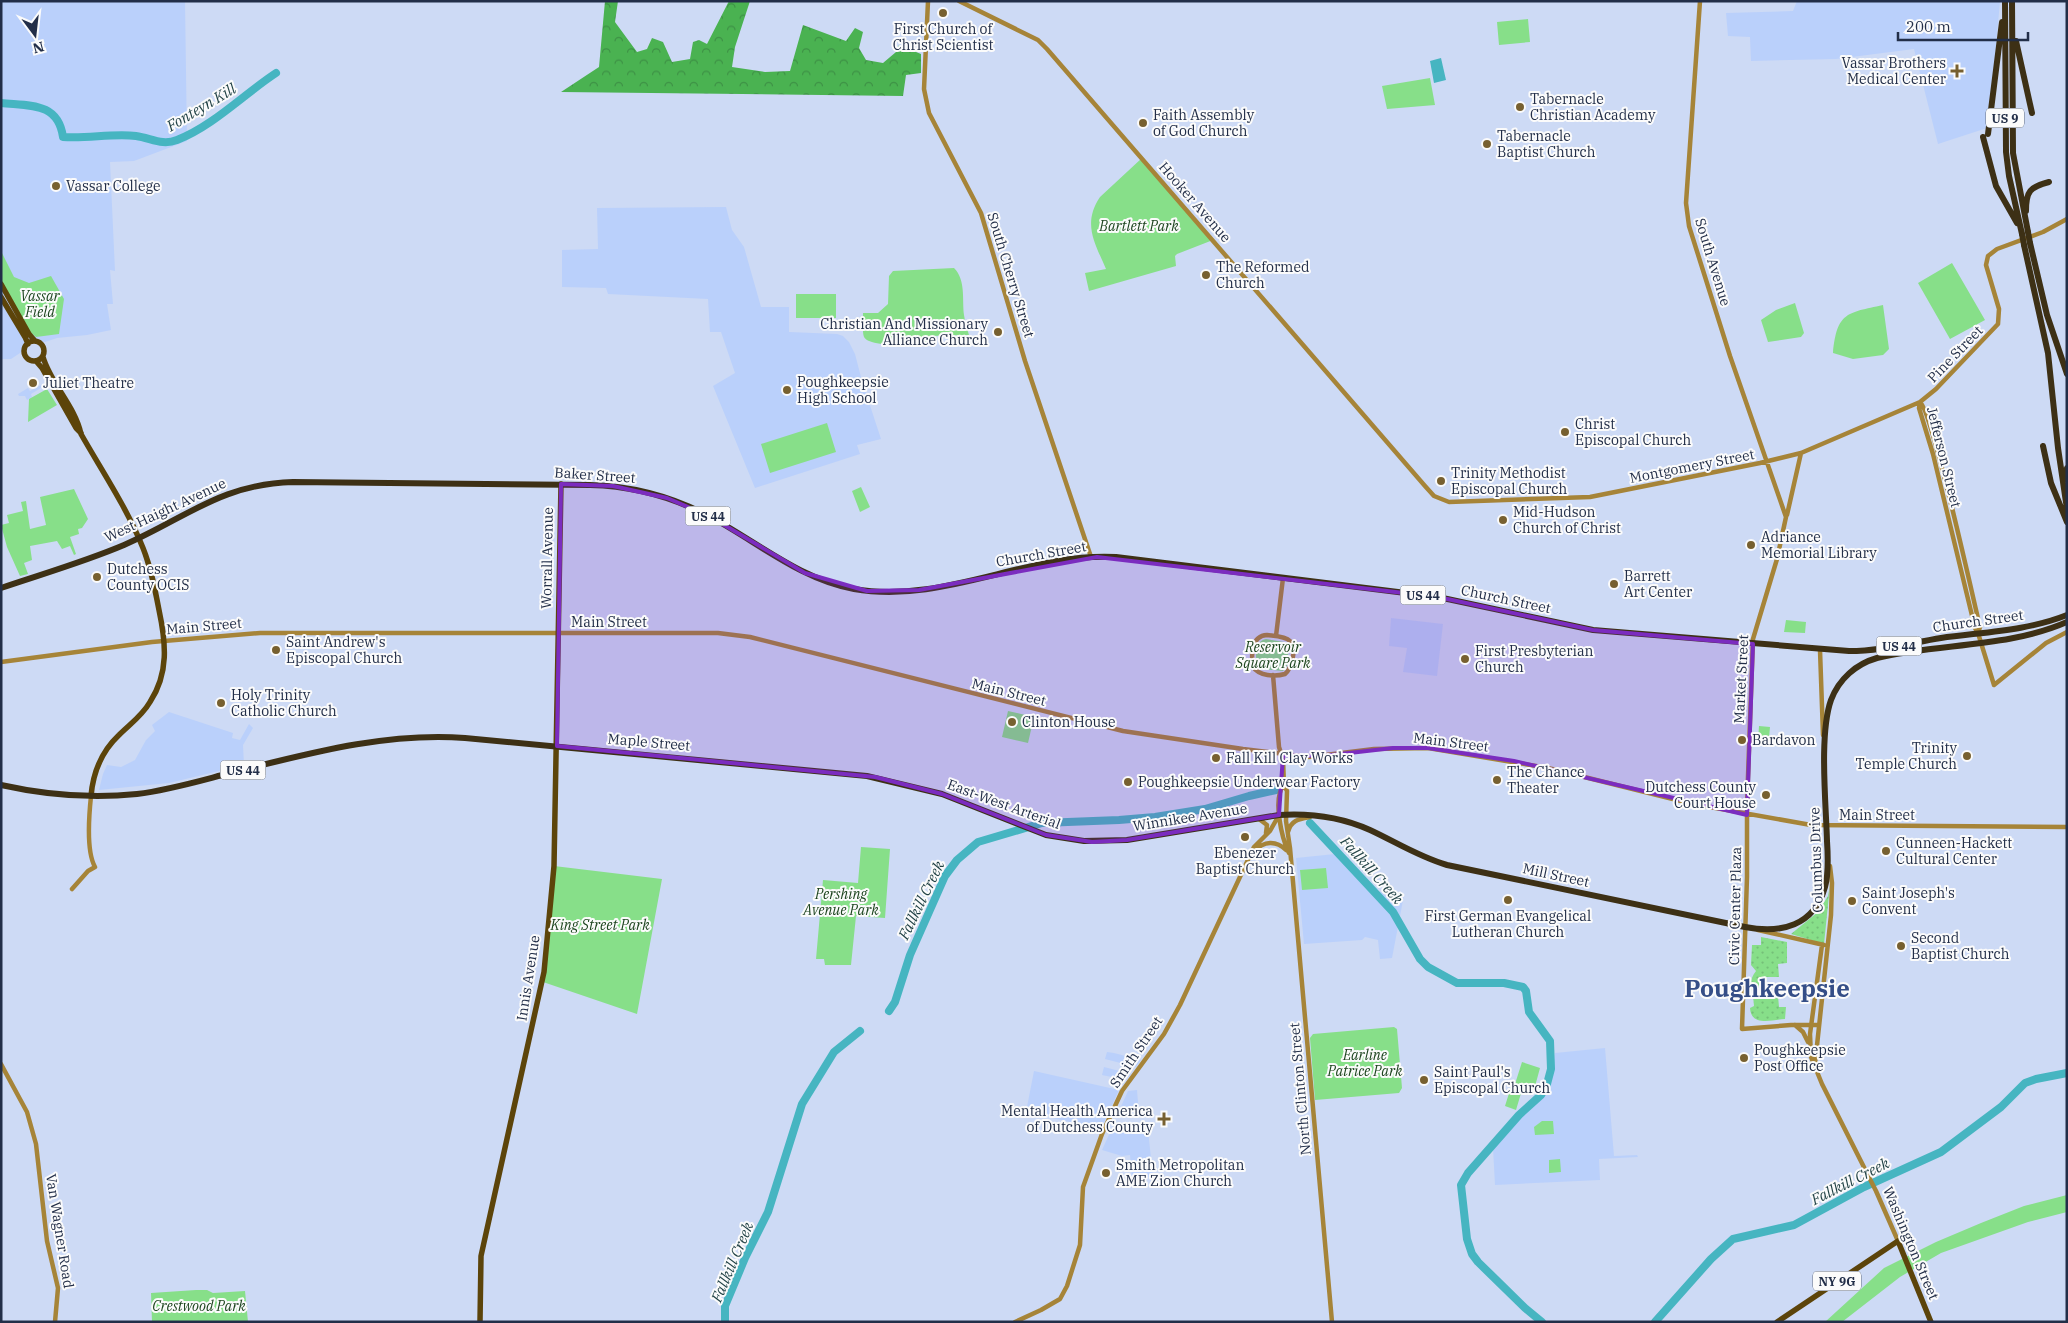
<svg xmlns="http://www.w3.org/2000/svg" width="2068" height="1323" font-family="'IBM Plex Serif',serif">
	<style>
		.built { fill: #bad0fb }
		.grass { fill: url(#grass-dots) }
		.forest { fill: url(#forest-crowns) }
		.green { fill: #87df89 }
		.water { fill: #46b5c1 }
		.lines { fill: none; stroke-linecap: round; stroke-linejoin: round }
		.river { stroke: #46b5c1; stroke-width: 8 }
		.minor { stroke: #a68438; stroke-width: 4.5 }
		.major { stroke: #5c440a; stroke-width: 5.5 }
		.highway { stroke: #3d3015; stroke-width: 6 }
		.highway-bridge { stroke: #3d3015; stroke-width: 6 }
		.marked { fill: #7b2cbf; fill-opacity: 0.2; stroke: #7b2cbf; stroke-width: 4; stroke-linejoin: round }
		.poi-dot { fill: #776030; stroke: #fbfbfb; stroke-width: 2 }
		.labels { text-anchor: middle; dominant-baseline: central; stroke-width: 4; stroke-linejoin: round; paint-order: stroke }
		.shield { fill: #fbfbfb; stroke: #636c7e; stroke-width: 1 }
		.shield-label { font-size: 12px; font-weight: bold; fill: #222e48 }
		.poi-label { font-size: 14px; fill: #222e48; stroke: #fbfbfb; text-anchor: start }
		.street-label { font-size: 14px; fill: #222e48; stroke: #fbfbfb }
		.park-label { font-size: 14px; font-style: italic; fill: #1c441e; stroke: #fbfbfb }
		.water-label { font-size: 15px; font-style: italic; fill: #1e3f43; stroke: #fbfbfb }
		.town-label { font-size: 24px; font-weight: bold; fill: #354e87; stroke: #fbfbfb }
	</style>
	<defs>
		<pattern id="grass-dots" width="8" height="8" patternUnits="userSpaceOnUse" patternTransform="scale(1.25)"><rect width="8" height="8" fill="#87df89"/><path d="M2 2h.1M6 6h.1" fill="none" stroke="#74c078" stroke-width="1.8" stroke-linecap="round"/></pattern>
		<pattern id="forest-crowns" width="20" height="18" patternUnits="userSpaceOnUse" patternTransform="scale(1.25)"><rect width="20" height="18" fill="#4ab251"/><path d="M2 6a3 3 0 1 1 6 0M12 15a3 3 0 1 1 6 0" fill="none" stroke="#3d9145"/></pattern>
	</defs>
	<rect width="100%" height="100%" fill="#cddaf5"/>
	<path class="built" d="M1,1H185L187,141L134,161L110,162L115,271L110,270L113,304H107L111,330L87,335L57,338L45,342H29L23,351L11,359H1Z
		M1797,1H2000L1993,80L1987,128L1938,144L1914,49L1836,59L1751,61L1750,37L1728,36L1726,13L1793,11Z
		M726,207L732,230L744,247L761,307H789V332L837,334L843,336L849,342L855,354L862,381L881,439L857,445L860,454L755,488L713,386L735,373L721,332H710L708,299L608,294L606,288L562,287V250L598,249L597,208Z
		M43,384L44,386L31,394L32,397L27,400L25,396H19L18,394L28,388L30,391Z
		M1391,618L1443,624L1437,676L1403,672L1407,648L1389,646Z
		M169,712L233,733L232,738L240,740L249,724L253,728L243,745L244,765L169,783L99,790L103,774L107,765L121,767L135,760L146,740L155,731L152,725Z
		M1335,854L1370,890L1404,895L1392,958L1380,959L1378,940L1365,937L1362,940L1304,944L1296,858Z
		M1605,1048L1614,1156L1637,1155L1638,1157L1599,1159L1600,1180L1495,1185L1493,1148L1521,1115L1538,1101L1546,1092L1553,1069L1555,1053Z
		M1107,1052L1114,1053L1141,1060L1136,1067L1105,1059Z
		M1104,1067L1131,1074L1126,1080L1102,1075Z
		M1034,1071L1119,1090L1101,1129L1026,1112Z
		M1137,1090L1139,1115L1127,1118L1118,1113L1128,1091Z
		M1112,1128L1123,1133L1148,1130L1153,1177L1132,1178L1130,1155L1122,1156L1102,1150Z"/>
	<path class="grass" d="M1830,885L1824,944L1791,934L1818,912L1828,896Z
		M1761,937L1787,942V963L1778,964L1779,977H1759V996H1778L1779,1007H1786L1785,1019C1772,1020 1751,1027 1750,1008L1754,1006C1754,994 1746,983 1756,971L1751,965L1752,945H1761Z"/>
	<path class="forest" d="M605,1H618L615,22L637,52L647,49L652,38L663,42L672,62L690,59L693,42L699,40L707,44L729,1H750L735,47L732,67L765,72L790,71L803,25L846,41L855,28L863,32L859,48L866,60L883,63L896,52L899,45L921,54V73L906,75L903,96L561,92L599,67Z"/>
	<path class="green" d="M1528,19L1530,42L1499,45L1497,22Z
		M1430,78L1435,105L1387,109L1382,86Z
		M1142,158L1213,240L1177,254L1175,256L1176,266L1089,291L1085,273L1106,269C1095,243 1082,224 1100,197Z
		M1,251L14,277L29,283L51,276L64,299L59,334L36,337L27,329L1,286Z
		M1952,263L1985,320L1950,339L1918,283Z
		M954,268C966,280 962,299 964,315C965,322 967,329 969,335L930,336L929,345C917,345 870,348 864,337C862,331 863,320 863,313H878L888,304L889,276L893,271Z
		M796,294H836V318H796Z
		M1795,303L1804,333L1801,337L1768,342L1761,320L1776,310Z
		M1883,305L1889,349L1883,355L1853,359L1833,353C1837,312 1847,313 1883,305Z
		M47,389L57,405L28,422L29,399Z
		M827,423L836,452L770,473L761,444Z
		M861,487L870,507L860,512L852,491Z
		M74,489L88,519L82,528L78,529L79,534L70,537L76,554L74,555L70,546L62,549L57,541L30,546L32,560L24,563L28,574L20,576L7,547L1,525L9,523L7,515L23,511L21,502L26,501L30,529L46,525L40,497Z
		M1786,620L1806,622L1805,633L1784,632Z
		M1266,639L1284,642L1289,646L1287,666L1283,671L1263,669L1257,665C1255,655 1255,641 1266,639Z
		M1008,711L1034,717L1028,743L1002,737Z
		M1759,726L1770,727L1769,738L1765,743L1758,742Z
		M861,847L890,849L885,918L856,916L851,965H825L824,959H816L823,880L858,883Z
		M554,866L662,879L637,1014L543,982Z
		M1326,868L1328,888L1302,890L1300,870Z
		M1394,1027L1397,1029L1402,1088L1399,1093L1315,1100L1310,1038L1313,1034Z
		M1522,1062L1540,1068L1534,1090L1515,1084Z
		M1511,1087L1522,1090L1516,1110L1505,1106Z
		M1542,1121H1553L1554,1134L1535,1135L1534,1127Z
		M1560,1159L1561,1172L1549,1173V1160Z
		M2067,1195V1212L2028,1222L1941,1253L1900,1277L1842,1322H1825L1884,1268L1936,1242L1981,1223L2024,1206Z
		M196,1290H207L213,1293L245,1291L248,1322H152L151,1293Z"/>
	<path class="water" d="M1441,58L1446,80L1434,83L1430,61Z"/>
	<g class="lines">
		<path class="river" d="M1,103C30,106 58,102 63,137C87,139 113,133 136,136C151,138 162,146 177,140C213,126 244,94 276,73
			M1310,823L1393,912L1420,959L1428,967L1457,983H1504L1523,987L1526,991L1529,1012L1550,1041L1551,1069L1547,1084L1541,1095L1519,1115L1468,1173L1461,1185L1467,1239L1472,1254L1478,1262L1525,1308L1542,1322
			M889,1011L895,1002L910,955L945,876L957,860L978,842L1042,823L1119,820L1155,817L1205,809L1249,796L1276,790
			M725,1322V1306L745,1258L768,1212L802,1104L834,1052L860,1031
			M1655,1322L1711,1259L1733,1239L1794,1225L1864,1187L1941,1152L2001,1107L2025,1083L2036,1079L2067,1073"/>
		<path class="minor" d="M928,1L924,89L929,113L981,213L1025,361L1091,557
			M959,1L1038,40L1047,49L1425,486L1434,496L1449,502L1590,497L1760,463L1801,453L1920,402L1936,389L1998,324L1999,309L1986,265L1988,256L1997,249L2043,232L2067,219
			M1700,1L1686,203L1689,226L1730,356L1786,517L1777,559L1753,639L1747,804V877L1742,1029L1791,1025H1819
			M1920,402L1919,408L1933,454L1975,628L1978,633L1994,685L2046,643L2067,632
			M1920,402C1932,411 1973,598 1980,627L1978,633
			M1787,515L1801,453
			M1267,635C1274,636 1285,636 1290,641C1297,648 1292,668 1285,674C1275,677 1259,676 1253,667C1251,654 1251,636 1267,635Z
			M1276,636L1283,578
			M1820,650L1823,735
			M1,662L152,642L260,633H718L750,637L1123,731L1243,749L1309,757L1374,749L1428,748L1548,768L1693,804L1811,825L2067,827
			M1273,675L1279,747L1283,759L1284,785L1287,791L1286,821L1290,848L1332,1322
			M1284,785C1272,798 1282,839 1289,853
			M1259,819L1267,825L1266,833
			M1288,832C1291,820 1299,819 1310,817
			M1254,851C1264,841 1276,840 1286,850
			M72,889L88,871L95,867C86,851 89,815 91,796
			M1758,930L1824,945
			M1822,945L1810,1034L1811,1057L1822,1084L1876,1191L1898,1241
			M1795,1025L1803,1032L1808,1042
			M1,1064L27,1112L36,1144L47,1241L58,1288L55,1322
			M1815,1064L1831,915L1832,883L1830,866
			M1015,1322L1041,1310L1060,1299L1067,1286L1080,1245L1083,1187L1102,1134L1122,1091L1164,1034L1180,1005L1254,847L1270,831L1279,815"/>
		<path class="major" d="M1,284L29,334L35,341
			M1,297L25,337L28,344
			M24 351a10 10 0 1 1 20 0a10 10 0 1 1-20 0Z
			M43,357C51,384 75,406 81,434C102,471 127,508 143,548C151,568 155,589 159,610C166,643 169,673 150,702C142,716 130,724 119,735C102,751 93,773 91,796
			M36,361L42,368L76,428L81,433
			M480,1322L481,1256L544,972L554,866L561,484
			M1777,1322L1898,1241L1931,1322"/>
		<path class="highway" d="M2005,1L2006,152L2009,176L2022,234
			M2012,1L2013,153L2028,232
			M2016,41L2032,113
			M1988,134L2002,22
			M1983,137L1996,186L2017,223
			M2026,211C2026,191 2030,187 2049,182
			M2030,243L2047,315L2067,374
			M2024,245L2048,353L2058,448L2067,509
			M2043,446L2051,483L2067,522
			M2065,480L2067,468
			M1,588C42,574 84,562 124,545C186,518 221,484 293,482L590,485C635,486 677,498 716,520C761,545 803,580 854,589C943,605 1028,552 1116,557L1438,597L1593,630L1849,651C1880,651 1910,643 1941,638C1983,632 2027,631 2067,615
			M1,785C46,795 91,799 137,794C169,790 199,781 230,773C307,754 385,732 465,738L867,776L942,794L1046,835L1084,841L1127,840L1279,815C1310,813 1341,817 1370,830C1396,842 1419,857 1447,865L1745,927C1781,934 1814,926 1825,887C1829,873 1828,856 1827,841C1826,804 1819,734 1831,700C1839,679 1856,664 1877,658C1939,643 2008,648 2067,622"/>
		<path class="highway-bridge" d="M2028,232L2030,243
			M2022,234L2024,245"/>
	</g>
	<path class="marked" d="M561,484L613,486L667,498L709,516L805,573L867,591L919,590L1097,557L1438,597L1593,630L1753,644L1747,815L1514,761L1428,748H1393L1323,756L1283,755L1279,815L1127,840L1092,842L1046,835L942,794L875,777L557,746Z"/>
	<g class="poi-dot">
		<circle cx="943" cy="13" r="5"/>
		<path d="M1954.5 63.5h5v5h5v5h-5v5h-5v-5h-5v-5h5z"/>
		<circle cx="1520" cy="107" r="5"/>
		<circle cx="1143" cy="123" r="5"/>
		<circle cx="1487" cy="144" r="5"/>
		<circle cx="56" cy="186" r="5"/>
		<circle cx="1206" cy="275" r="5"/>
		<circle cx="998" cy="332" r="5"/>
		<circle cx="33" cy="383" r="5"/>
		<circle cx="787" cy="390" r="5"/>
		<circle cx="1565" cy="432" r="5"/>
		<circle cx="1441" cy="481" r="5"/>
		<circle cx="1503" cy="520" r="5"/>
		<circle cx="1751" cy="545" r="5"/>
		<circle cx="97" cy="577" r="5"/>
		<circle cx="1614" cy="584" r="5"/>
		<circle cx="276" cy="650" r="5"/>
		<circle cx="1465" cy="659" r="5"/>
		<circle cx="221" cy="703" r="5"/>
		<circle cx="1012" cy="722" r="5"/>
		<circle cx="1742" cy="740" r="5"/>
		<circle cx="1967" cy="756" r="5"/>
		<circle cx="1216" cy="758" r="5"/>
		<circle cx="1497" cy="780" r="5"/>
		<circle cx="1128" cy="782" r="5"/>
		<circle cx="1766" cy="795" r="5"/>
		<circle cx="1245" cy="837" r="5"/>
		<circle cx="1886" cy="851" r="5"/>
		<circle cx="1508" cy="900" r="5"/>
		<circle cx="1852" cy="901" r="5"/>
		<circle cx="1901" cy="946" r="5"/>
		<circle cx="1744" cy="1058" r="5"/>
		<circle cx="1424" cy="1080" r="5"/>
		<path d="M1161.5 1111.5h5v5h5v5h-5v5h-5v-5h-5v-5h5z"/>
		<circle cx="1106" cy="1173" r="5"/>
	</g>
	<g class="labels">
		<g class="shield">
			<rect x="1986" y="108.5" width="38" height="19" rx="4"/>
			<rect x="685.5" y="506.5" width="45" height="19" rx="4"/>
			<rect x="1400.5" y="585.5" width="45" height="19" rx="4"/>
			<rect x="1876.5" y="636.5" width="45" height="19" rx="4"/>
			<rect x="220.5" y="760.5" width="45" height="19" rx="4"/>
			<rect x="1813" y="1271.5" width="48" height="19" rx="4"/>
		</g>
		<g class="shield-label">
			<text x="2005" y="118">US 9</text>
			<text x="708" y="516">US 44</text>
			<text x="1423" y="595">US 44</text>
			<text x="1899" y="646">US 44</text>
			<text x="243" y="770">US 44</text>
			<text x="1837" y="1281">NY 9G</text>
		</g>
		<g class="poi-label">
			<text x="943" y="29" text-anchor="middle">First Church of<tspan x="943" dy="16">Christ Scientist</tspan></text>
			<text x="1946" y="63" text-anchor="end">Vassar Brothers<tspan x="1946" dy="16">Medical Center</tspan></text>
			<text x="1530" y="99">Tabernacle<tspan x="1530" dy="16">Christian Academy</tspan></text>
			<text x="1153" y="115">Faith Assembly<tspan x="1153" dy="16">of God Church</tspan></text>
			<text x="1497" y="136">Tabernacle<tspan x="1497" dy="16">Baptist Church</tspan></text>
			<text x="66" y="186">Vassar College</text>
			<text x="1216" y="267">The Reformed<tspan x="1216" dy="16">Church</tspan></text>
			<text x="988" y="324" text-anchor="end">Christian And Missionary<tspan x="988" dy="16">Alliance Church</tspan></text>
			<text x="797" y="382">Poughkeepsie<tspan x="797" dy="16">High School</tspan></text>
			<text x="43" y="383">Juliet Theatre</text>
			<text x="1575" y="424">Christ<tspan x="1575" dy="16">Episcopal Church</tspan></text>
			<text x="1451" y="473">Trinity Methodist<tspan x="1451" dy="16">Episcopal Church</tspan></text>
			<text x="1513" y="512">Mid-Hudson<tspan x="1513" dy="16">Church of Christ</tspan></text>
			<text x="1761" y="537">Adriance<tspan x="1761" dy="16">Memorial Library</tspan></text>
			<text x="107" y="569">Dutchess<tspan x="107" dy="16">County OCIS</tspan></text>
			<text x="1624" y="576">Barrett<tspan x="1624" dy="16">Art Center</tspan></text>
			<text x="286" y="642">Saint Andrew's<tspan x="286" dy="16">Episcopal Church</tspan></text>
			<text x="1475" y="651">First Presbyterian<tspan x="1475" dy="16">Church</tspan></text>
			<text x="231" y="695">Holy Trinity<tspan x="231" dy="16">Catholic Church</tspan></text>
			<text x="1022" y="722">Clinton House</text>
			<text x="1752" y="740">Bardavon</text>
			<text x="1957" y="748" text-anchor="end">Trinity<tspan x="1957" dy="16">Temple Church</tspan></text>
			<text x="1226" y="758">Fall Kill Clay Works</text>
			<text x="1507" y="772">The Chance<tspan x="1507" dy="16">Theater</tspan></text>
			<text x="1138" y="782">Poughkeepsie Underwear Factory</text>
			<text x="1756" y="787" text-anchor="end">Dutchess County<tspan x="1756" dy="16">Court House</tspan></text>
			<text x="1896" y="843">Cunneen-Hackett<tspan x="1896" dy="16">Cultural Center</tspan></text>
			<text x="1245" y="853" text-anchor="middle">Ebenezer<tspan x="1245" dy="16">Baptist Church</tspan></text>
			<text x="1862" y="893">Saint Joseph's<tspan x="1862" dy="16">Convent</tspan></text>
			<text x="1508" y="916" text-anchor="middle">First German Evangelical<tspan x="1508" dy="16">Lutheran Church</tspan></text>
			<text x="1911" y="938">Second<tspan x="1911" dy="16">Baptist Church</tspan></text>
			<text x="1754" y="1050">Poughkeepsie<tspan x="1754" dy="16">Post Office</tspan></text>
			<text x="1434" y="1072">Saint Paul's<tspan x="1434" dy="16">Episcopal Church</tspan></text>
			<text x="1153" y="1111" text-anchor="end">Mental Health America<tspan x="1153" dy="16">of Dutchess County</tspan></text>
			<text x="1116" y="1165">Smith Metropolitan<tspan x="1116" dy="16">AME Zion Church</tspan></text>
		</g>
		<g class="street-label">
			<text transform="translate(1195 202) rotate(49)">Hooker Avenue</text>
			<text transform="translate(1713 262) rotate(73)">South Avenue</text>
			<text transform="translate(1011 275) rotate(73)">South Cherry Street</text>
			<text transform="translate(1955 354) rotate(-46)">Pine Street</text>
			<text transform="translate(1944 457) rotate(76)">Jefferson Street</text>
			<text transform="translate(1692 466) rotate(-11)">Montgomery Street</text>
			<text transform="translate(595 475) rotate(4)">Baker Street</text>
			<text transform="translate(165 510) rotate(-25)">West Haight Avenue</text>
			<text transform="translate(1041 554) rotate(-10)">Church Street</text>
			<text transform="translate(547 558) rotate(-89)">Worrall Avenue</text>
			<text transform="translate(1506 599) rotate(12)">Church Street</text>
			<text transform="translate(1978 621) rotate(-8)">Church Street</text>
			<text x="609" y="622">Main Street</text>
			<text transform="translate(204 626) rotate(-5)">Main Street</text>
			<text transform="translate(1741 679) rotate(-87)">Market Street</text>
			<text transform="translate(1009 692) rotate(14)">Main Street</text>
			<text transform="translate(649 742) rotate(5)">Maple Street</text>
			<text transform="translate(1451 742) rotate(7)">Main Street</text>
			<text transform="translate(1004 804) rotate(20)">East-West Arterial</text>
			<text x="1877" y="815">Main Street</text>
			<text transform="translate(1190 817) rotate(-9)">Winnikee Avenue</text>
			<text transform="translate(1816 860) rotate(-92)">Columbus Drive</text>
			<text transform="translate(1556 875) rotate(12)">Mill Street</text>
			<text transform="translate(1735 906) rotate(-89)">Civic Center Plaza</text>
			<text transform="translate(528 978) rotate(-81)">Innis Avenue</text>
			<text transform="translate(1136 1052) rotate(-56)">Smith Street</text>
			<text transform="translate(1300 1089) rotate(-95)">North Clinton Street</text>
			<text transform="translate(60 1231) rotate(81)">Van Wagner Road</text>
			<text transform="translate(1911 1243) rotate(67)">Washington Street</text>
		</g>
		<g class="park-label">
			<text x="1139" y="226">Bartlett Park</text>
			<text x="40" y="296">Vassar<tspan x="40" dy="16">Field</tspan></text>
			<text x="1273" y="647">Reservoir<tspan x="1273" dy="16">Square Park</tspan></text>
			<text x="841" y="894">Pershing<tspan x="841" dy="16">Avenue Park</tspan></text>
			<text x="600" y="925">King Street Park</text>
			<text x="1365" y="1055">Earline<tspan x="1365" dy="16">Patrice Park</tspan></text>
			<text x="199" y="1306">Crestwood Park</text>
		</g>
		<g class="water-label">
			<text transform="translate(201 107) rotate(-31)">Fonteyn Kill</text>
			<text transform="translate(1372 870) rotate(48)">Fallkill Creek</text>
			<text transform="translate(921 900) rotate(-64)">Fallkill Creek</text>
			<text transform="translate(1850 1181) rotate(-27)">Fallkill Creek</text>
			<text transform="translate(732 1262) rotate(-67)">Fallkill Creek</text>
		</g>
		<g class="town-label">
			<text x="1767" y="988">Poughkeepsie</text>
		</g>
	</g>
	<rect width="2068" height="1323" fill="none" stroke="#222e48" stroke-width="5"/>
	<g transform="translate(35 35) rotate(165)" stroke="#fbfbfb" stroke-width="4" paint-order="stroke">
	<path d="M0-4L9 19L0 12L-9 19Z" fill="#222e48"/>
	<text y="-8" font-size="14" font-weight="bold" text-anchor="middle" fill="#222e48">N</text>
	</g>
	<path d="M1898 32v8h130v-8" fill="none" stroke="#222e48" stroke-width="2.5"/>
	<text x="1906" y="32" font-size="15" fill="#222e48" stroke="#fbfbfb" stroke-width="4" paint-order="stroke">200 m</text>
</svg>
